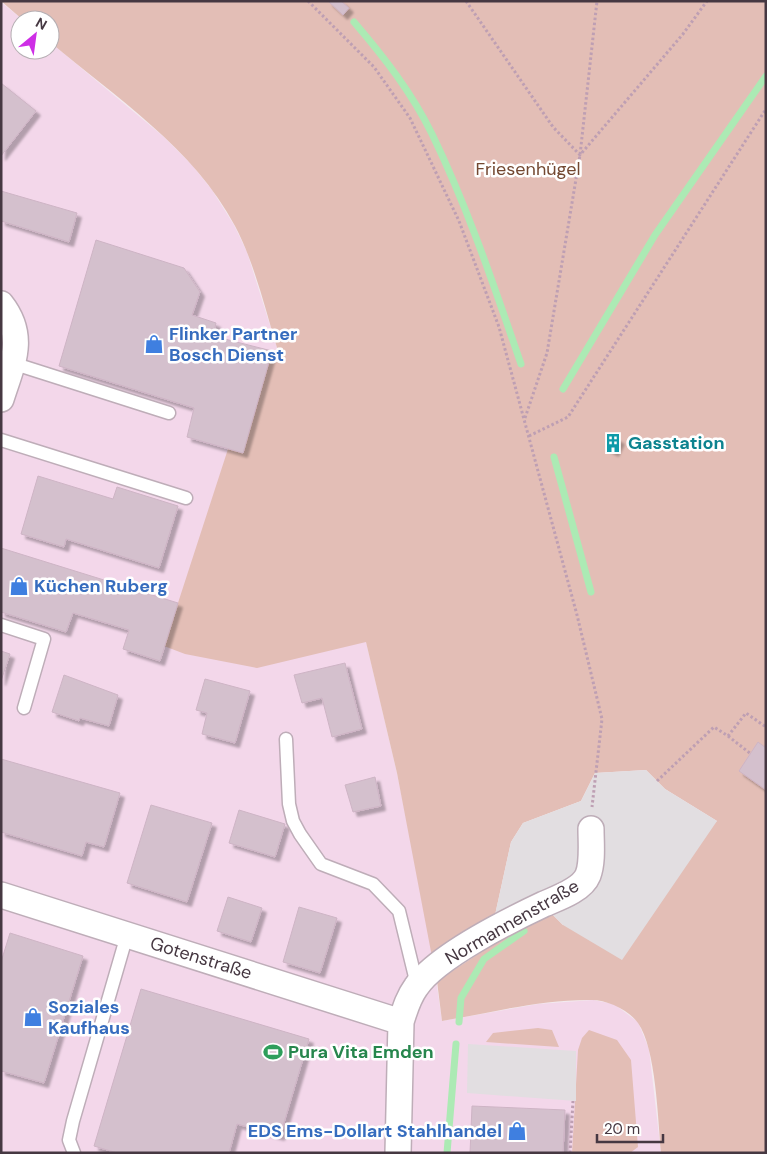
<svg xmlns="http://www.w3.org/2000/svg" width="767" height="1154" font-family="'DM Sans',sans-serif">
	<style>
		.commercial { fill: #f3d7ea }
		.green { fill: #e3beb6 }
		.parking { fill: #e2dee1 }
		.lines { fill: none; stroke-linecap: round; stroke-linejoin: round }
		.stream { stroke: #aceab4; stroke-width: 7 }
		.building { fill: #d4c0cd; stroke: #ceb4c5; filter: url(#shadow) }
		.lane-casing { stroke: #beadb8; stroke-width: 15 }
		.street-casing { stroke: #beadb8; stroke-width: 28 }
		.path { stroke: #be9fb3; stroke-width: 3; stroke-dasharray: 2.5 2.5; stroke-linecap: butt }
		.lane { stroke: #fff; stroke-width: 12 }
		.street { stroke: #fff; stroke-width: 25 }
		.labels { text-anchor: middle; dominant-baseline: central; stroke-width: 5; stroke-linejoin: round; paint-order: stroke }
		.park-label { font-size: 18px; fill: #734831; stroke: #fff }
		.shop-label { font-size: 18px; font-weight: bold; fill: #366cbe; stroke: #fff; text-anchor: start }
		.culture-label { font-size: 18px; font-weight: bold; fill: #0d838f; stroke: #fff; text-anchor: start }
		.street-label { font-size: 18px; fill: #463842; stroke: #fff }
		.leisure-label { font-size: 18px; font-weight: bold; fill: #27864d; stroke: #fff; text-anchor: start }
	</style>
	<defs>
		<filter id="shadow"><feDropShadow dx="4.5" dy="4.5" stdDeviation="1" flood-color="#0004"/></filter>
	</defs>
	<rect width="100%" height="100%" fill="#f3eaef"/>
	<path class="commercial" d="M1,2L23,20H20V50H50V42L164,137L192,165L212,190L234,225L247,252L356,599L397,773L430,937L442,1021L538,1004L593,1000L614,1004L638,1022L649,1049L661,1153H1Z"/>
	<path class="green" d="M1,1H766V1153H661C658,1120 656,1048 638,1023C629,1010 607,1000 592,1000C542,999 490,1013 442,1021L437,981L506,936L552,914L563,925L717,821L665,789L646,770L595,773L581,801L523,823L511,842L495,915L432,957L397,773L366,642L257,668L185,654L164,646L228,449L243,453L272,351H278C265,309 255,264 235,226C194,148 115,97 50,42V20H23Z
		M538,1028L552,1030L559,1047L486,1042L493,1033Z
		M589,1030L617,1040L631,1060L638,1147L630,1153H572L578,1050L582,1038Z"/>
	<path class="parking" d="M646,770L665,789L717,821L622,960L563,925L552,914L495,915L511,842L523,823L581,801L595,773Z
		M468,1044L576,1051V1101L467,1093Z"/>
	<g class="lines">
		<path class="stream" d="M354,22C384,57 412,93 432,134C468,208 494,286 521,364
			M563,389L655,235L766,76
			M554,457L591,592
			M459,1022L461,998L484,959L524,931
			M447,1153L456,1044"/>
	</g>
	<path class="building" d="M328,1H341L349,8L343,15Z
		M1,83L36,111L1,156Z
		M1,191L77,213L69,242L1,221Z
		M96,240L184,268L200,292L192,315L216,323L213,336L272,351L243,453L187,437L194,408L59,366Z
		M612,435L620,440L614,452L605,447Z
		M38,476L113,499L117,487L178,506L159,568L66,539L64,547L21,534Z
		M1,548L178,603L160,661L123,649L129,630L73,613L66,632L1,612Z
		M1,651L10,654L1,681Z
		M345,663L362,729L332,737L322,698L302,703L294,675Z
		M64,675L118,695L109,726L80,718L79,721L52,712Z
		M205,679L250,691L235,743L202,734L207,713L196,710Z
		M758,742L766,748V790L739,771Z
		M1,759L120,793L104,847L86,842L82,856L1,832Z
		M375,777L381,806L353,812L345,785Z
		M151,805L212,823L187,902L127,883Z
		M239,810L285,824L275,857L229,843Z
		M228,897L262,908L251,942L217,931Z
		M299,907L337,918L320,973L283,962Z
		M10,933L83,956L44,1083L1,1071V962Z
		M141,989L309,1039L280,1136L237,1124L229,1153H117L94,1146Z
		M472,1106L565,1110L563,1153H470Z"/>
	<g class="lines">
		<g class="lane-casing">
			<path id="lane" d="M12,363L169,413
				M1,440L186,498
				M1,625L44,639L24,708
				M286,739L289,804L293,821L300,834L321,864L373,884L399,911L417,985
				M74,1153L69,1140L73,1121L127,935"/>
		</g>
		<g class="street-casing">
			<path id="street" d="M1,304C27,337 12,364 1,399
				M1,895L401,1022
				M398,1153L401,1022C405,1009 408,998 416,987C436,957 510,920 544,904C558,898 582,890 588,875C593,862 591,843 591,829"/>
		</g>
		<path class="path" d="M308,1L374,67L410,118L459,221L499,327L577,615L602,719L592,807
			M466,1L553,127L580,155L683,34L707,1
			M525,418L547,353L580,155L597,1
			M529,436L568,417L766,109
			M728,736L751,754
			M657,781L714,727L728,736L746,713L766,727
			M570,1153L573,1101"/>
		<use href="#lane" class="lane"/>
		<use href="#street" class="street"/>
	</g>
	<defs>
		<g id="shop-bare" transform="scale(1.5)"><path d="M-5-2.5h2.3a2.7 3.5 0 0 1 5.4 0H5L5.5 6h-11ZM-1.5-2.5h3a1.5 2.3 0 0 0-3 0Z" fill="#3f7fe0" stroke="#fff" stroke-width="2.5" paint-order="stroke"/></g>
		<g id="building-bare" transform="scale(1.5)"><path d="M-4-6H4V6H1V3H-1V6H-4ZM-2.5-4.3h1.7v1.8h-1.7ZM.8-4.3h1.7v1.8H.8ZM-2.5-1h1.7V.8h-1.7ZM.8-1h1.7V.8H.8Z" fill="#0f9aa8" stroke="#fff" stroke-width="2.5" paint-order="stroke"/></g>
		<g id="stadium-bare" transform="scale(1.5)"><path d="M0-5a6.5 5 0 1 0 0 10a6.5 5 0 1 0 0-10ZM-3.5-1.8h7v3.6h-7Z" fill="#2e9e5b" stroke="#fff" stroke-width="2.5" paint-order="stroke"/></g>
	</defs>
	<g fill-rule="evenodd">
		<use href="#shop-bare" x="154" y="344"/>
		<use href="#building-bare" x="613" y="443"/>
		<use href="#shop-bare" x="19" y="586"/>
		<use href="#shop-bare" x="33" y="1017"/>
		<use href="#stadium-bare" x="273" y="1052"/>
		<use href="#shop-bare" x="517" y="1131"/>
	</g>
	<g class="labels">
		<g class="park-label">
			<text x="528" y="169">Friesenhügel</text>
		</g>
		<g class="shop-label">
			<text x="169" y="334">Flinker Partner<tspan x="169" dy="21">Bosch Dienst</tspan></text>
			<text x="34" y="586">Küchen Ruberg</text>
			<text x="48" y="1007">Soziales<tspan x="48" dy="21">Kaufhaus</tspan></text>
			<text x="502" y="1131" text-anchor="end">EDS Ems-Dollart Stahlhandel</text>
		</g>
		<g class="culture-label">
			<text x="628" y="443">Gasstation</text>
		</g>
		<g class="street-label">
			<text transform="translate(512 922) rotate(-30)">Normannenstraße</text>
			<text transform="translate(201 958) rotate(17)">Gotenstraße</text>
		</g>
		<g class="leisure-label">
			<text x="288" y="1052">Pura Vita Emden</text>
		</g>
	</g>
	<rect width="767" height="1154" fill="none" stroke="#463842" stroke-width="5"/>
	<g transform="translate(35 35) rotate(29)"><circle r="24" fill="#ffffff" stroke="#b5afb3"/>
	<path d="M0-4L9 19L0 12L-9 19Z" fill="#ce2ee6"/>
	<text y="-8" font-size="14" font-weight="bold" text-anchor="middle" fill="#463842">N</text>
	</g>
	<path d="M597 1134v8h66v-8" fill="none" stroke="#463842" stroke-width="2.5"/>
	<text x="604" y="1134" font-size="15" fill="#463842" stroke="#ffffff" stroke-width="4" paint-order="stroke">20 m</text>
</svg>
